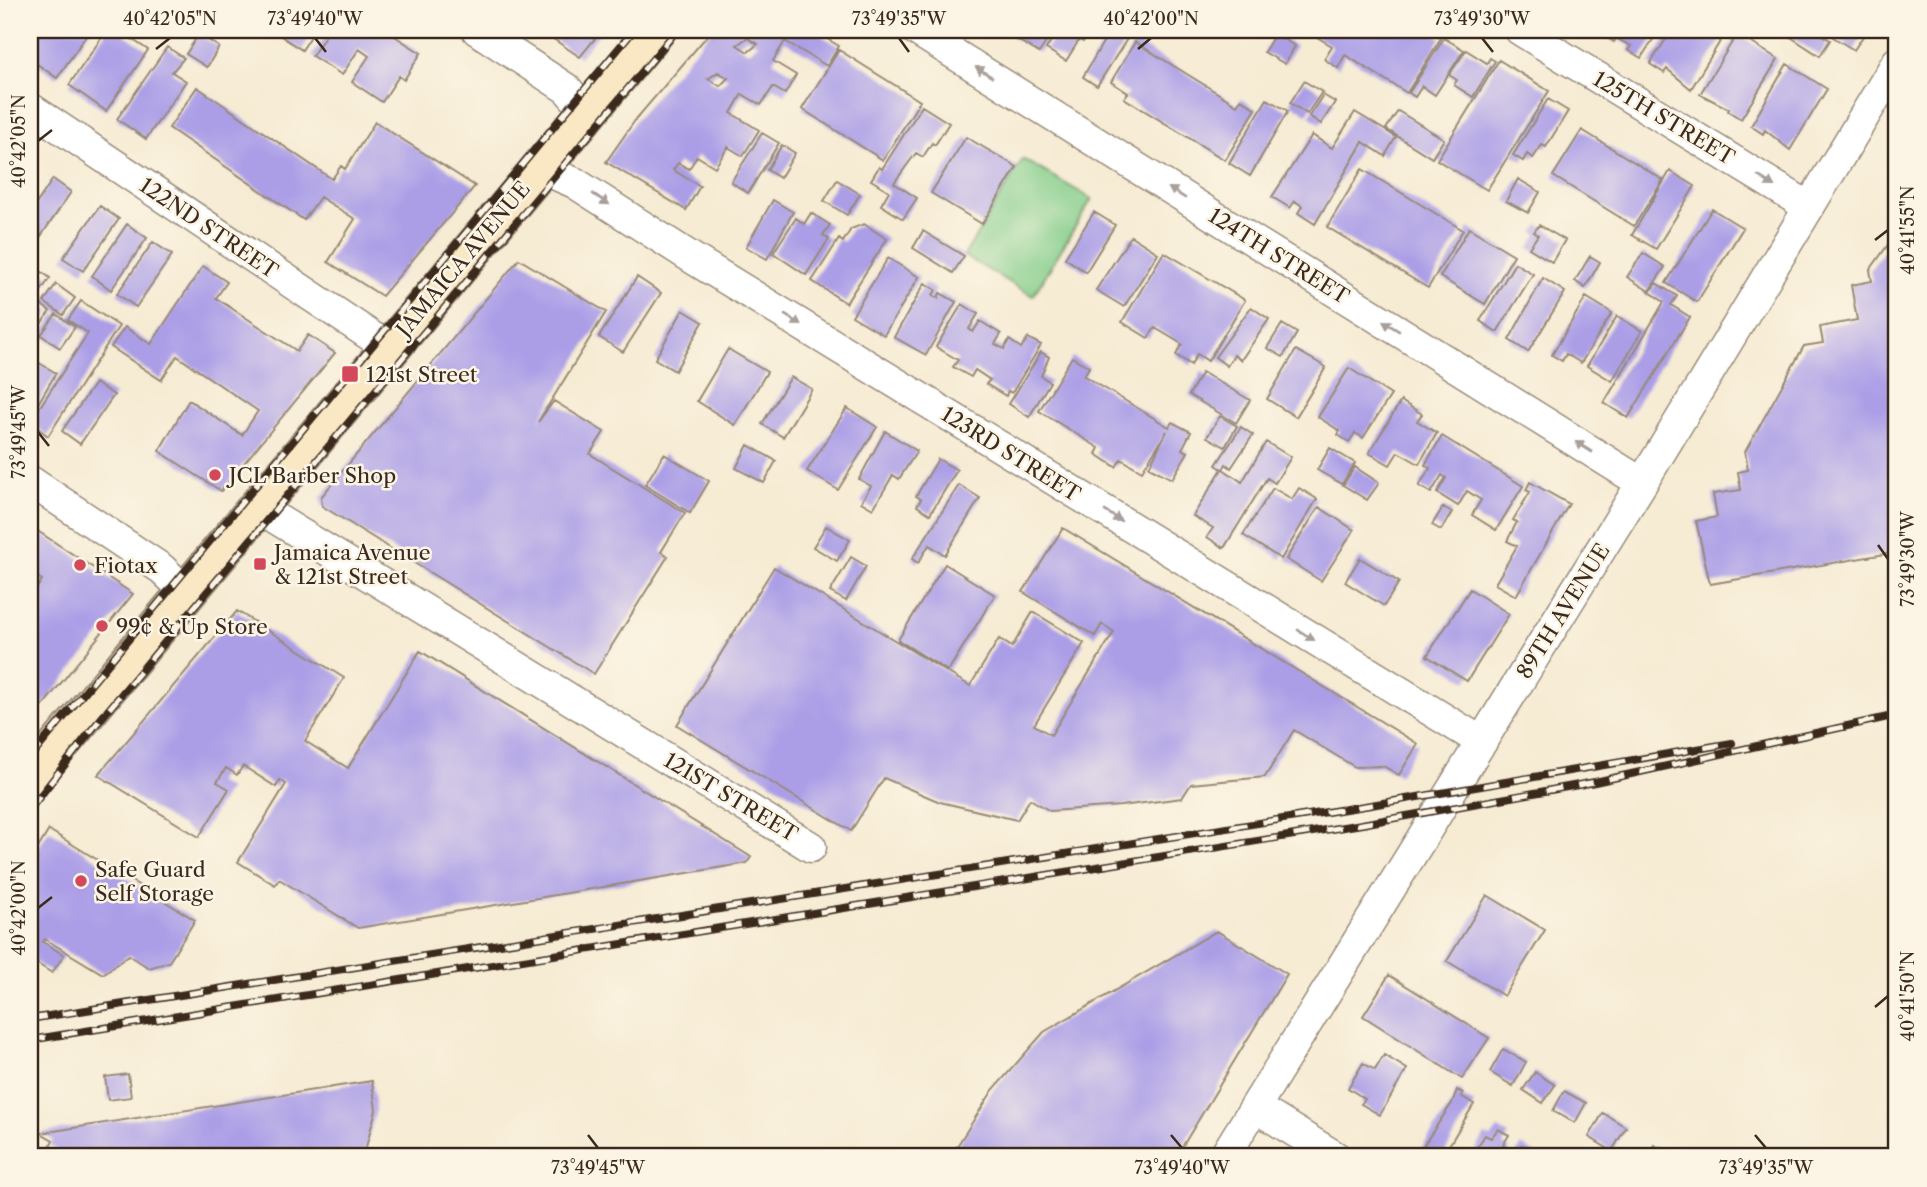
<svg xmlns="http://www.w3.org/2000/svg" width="1927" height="1187" font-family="'Libre Caslon Text',serif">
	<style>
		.green { fill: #84ce8b; stroke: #607c54; stroke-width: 2 }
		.building { fill: #ab9ee7; fill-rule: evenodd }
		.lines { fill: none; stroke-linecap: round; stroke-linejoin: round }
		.street-casing { stroke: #988a78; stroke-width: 33 }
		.secondary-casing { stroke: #988a78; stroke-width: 42 }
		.street { stroke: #fff; stroke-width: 30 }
		.secondary { stroke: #fae7c3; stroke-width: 38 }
		.rail-casing { stroke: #3b2a1e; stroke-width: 8 }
		.rail { stroke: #fcf5e5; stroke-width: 5; stroke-dasharray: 16; stroke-linecap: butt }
		.oneway { fill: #a79f9a }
		.ticks { fill: none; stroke: #3b2a1e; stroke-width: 2.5 }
		.poi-dot { fill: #d1495b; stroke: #fcf5e5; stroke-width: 2.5 }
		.labels { text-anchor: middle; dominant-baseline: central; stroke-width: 5; stroke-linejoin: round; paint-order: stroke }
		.street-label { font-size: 21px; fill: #3b2a1e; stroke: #fcf5e5 }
		.poi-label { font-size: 21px; fill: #3b2a1e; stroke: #fcf5e5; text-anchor: start }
		.neatline { fill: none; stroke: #3b2a1e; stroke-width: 2.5 }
		.ticks-label { font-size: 18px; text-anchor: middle; fill: #3b2a1e }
	</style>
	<rect width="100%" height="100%" fill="#fcf5e5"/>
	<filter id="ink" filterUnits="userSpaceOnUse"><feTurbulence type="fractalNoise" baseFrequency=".0143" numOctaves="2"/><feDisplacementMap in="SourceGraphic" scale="14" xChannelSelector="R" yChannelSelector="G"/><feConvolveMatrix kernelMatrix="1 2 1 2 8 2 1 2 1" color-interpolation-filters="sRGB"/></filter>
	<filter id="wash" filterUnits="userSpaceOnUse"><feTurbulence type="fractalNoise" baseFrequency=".00686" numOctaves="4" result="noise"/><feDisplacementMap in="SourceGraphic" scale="28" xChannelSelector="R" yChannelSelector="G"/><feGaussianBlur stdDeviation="1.57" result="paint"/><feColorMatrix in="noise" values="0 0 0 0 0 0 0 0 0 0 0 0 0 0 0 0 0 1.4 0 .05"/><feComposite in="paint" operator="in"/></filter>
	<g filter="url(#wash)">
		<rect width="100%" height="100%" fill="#f6ebd3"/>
		<path class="green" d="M1023,159L1092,199L1033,296L964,256Z"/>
		<g id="blocks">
			<path class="building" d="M38,30H90L57,78L30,59V42Z
				M107,30H118L148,50L106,111L69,85Z
				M272,30H315L302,50Z
				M329,30H385L421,53L404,80L399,76L382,102L352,82L369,56L359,49L342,75L312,56Z
				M540,30H602L580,57Z
				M712,30H812L839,46L827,66L785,41L773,61L796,75L785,94L773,87L761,105L742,94L731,113L759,130L743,156L728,147L715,167L697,156L689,169L678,163L673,170L700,186L686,210L606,162L636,119ZM747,38L758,44L748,52L737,45ZM718,72L728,78L720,86L708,79Z
				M1001,30H1054L1039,53Z
				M1058,30H1090L1083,42L1079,40L1066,61L1046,49Z
				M1110,30L1127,39L1097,86L1083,77Z
				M1305,30H1428L1441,38L1407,93L1345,55L1338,68L1324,59L1332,46Z
				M1603,30H1659L1641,58L1628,50L1631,46L1616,38L1614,42L1601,33Z
				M1672,30H1727L1691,89L1667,69L1664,73L1650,64Z
				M1784,30H1814L1830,40L1820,56L1783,32Z
				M1838,30H1860L1865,33L1854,50L1833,37Z
				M199,34L219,47L207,67L186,54Z
				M1275,34L1295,46L1285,64L1264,52Z
				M1737,34L1778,59L1741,119L1728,111L1729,109L1700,94Z
				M1444,38L1464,50L1435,95L1422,86L1415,97L1409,93Z
				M1135,42L1237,105L1241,99L1256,109L1225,160L1124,98L1128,93L1111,82Z
				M167,47L184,58L172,72L186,81L146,139L117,119Z
				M839,50L920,101L883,160L802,109Z
				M1466,50L1487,63L1490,58L1495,61L1473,97L1454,85L1457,80L1449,75Z
				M1499,60L1549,91L1487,190L1437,160Z
				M1787,64L1827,89L1790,150L1765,130L1763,134L1751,126Z
				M1304,81L1322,92L1307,114L1290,103Z
				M197,87L332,179L341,166L345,169L375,122L475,186L382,296L328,262L355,219L320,197L304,220L169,128Z
				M1323,95L1335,102L1321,124L1309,116Z
				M1267,99L1288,111L1250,176L1229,163Z
				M1548,99L1568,111L1546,147L1542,145L1533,158L1527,154L1523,161L1513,155Z
				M922,106L949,123L935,145L932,143L923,157L916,153L894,183L917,198L903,219L881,205L889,191L871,180L879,167L882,169Z
				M1398,111L1444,139L1432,158L1386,129Z
				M1355,112L1396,137L1385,156L1363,142L1315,224L1298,213L1302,206L1295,201L1290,208L1272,197L1312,135L1332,148Z
				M1582,130L1663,180L1634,226L1553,176Z
				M762,133L779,143L748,193L731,182Z
				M966,137L1017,167L982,224L931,193Z
				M782,145L795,153L780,178L767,170Z
				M1362,169L1463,230L1428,288L1327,227Z
				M1670,171L1695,186L1656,249L1632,235Z
				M53,179L71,192L30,252V213Z
				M1518,179L1540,192L1528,213L1506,201Z
				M837,180L860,194L847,215L824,201Z
				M773,200L793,212L767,259L746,247Z
				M100,206L119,219L83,271L63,258Z
				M1712,209L1743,228L1697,302L1666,283Z
				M1094,212L1115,225L1086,272L1065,258Z
				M811,213L830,225L823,235L829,239L806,275L773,253L796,218L804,224Z
				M127,224L147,238L111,290L92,276Z
				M864,224L887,239L846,303L812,281L839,239L843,242L851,229Z
				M1539,225L1565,240L1552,262L1529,248L1538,235L1534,232Z
				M1469,228L1514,255L1485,304L1440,277Z
				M923,231L964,256L953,273L913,248Z
				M1897,232V552L1710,584L1696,521L1717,517L1713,494L1741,490L1738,472L1748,470L1745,452L1804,346L1823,343L1820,327L1857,320L1851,285L1872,281L1870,270Z
				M1131,236L1158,253L1124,307L1096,290Z
				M153,242L172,255L136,307L117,294Z
				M1164,252L1245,300L1208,361L1197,354L1191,365L1176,355L1182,344L1155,328L1148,338L1122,322Z
				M1643,253L1665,267L1649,291L1627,277Z
				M1590,256L1600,262L1585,288L1575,281Z
				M888,258L919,277L884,335L852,316Z
				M519,259L606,312L538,422L554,401L604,432L590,454L685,513L661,552L668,556L594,674L322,506L321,497Z
				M30,263L50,278L36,298L30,294Z
				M1515,263L1533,274L1497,332L1480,321Z
				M203,266L227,282L216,298L257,325L297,351L308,335L335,353L221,491L159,451L189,400L242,435L258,411L177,356L161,380L111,347L125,327L151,344Z
				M637,277L661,293L623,352L599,337Z
				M1543,278L1565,292L1528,352L1509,340Z
				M925,283L936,290L933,295L938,298L940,293L956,302L926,355L894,337Z
				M1656,283L1677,296L1671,305L1690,317L1628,418L1604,403L1664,302L1650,292Z
				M56,284L75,298L63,315L44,302Z
				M30,297L50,311L36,331L30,326Z
				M1586,297L1612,313L1581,363L1566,354L1562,361L1552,355Z
				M81,301L119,326L48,436L30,422L88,333L68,320Z
				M962,304L978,314L969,329L973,332L980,321L1001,334L995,344L1004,349L1009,340L1021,348L1028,338L1041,345L1012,393L1008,391L1006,396L986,384L990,380L975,370L971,377L953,367L958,360L936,347Z
				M1251,307L1269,319L1241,360L1234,355L1227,366L1215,357Z
				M683,310L703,322L675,371L655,359Z
				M56,314L75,327L60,348L41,335Z
				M1617,316L1642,331L1612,381L1587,366Z
				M1282,324L1297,333L1283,357L1267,348Z
				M728,349L767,372L735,425L697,401Z
				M1296,350L1326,367L1296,417L1267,399Z
				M1041,352L1049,357L1041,376L1050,382L1029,417L1009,404Z
				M1072,357L1089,367L1084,376L1169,427L1172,422L1191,432L1182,449L1188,452L1172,479L1149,467L1167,431L1142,471L1121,459L1116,467L1096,454L1099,448L1039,411Z
				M31,358L56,373L30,417V360Z
				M1349,368L1391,395L1363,438L1355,433L1349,442L1338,435L1340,431L1318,417Z
				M1202,372L1250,400L1236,423L1189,395Z
				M791,377L812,389L783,437L762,424Z
				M95,383L114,395L80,444L62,431Z
				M1401,401L1422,414L1417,421L1437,433L1419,464L1398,452L1390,465L1369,453Z
				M847,408L877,427L838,490L807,471Z
				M1220,416L1237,426L1225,447L1207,437Z
				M1241,427L1253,435L1231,468L1226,464L1223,469L1242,482L1266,442L1291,457L1275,483L1267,478L1224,548L1207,537L1213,528L1193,516L1222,469L1216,465Z
				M885,431L917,451L899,479L893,475L873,509L861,502L871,486L859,479Z
				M1442,436L1523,486L1496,530L1472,515L1481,500L1467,491L1458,506L1437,493L1446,478L1442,475L1431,493L1419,486L1430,468L1425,465Z
				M748,445L776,461L764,483L736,468Z
				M1330,448L1355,463L1342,484L1317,470Z
				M664,454L709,481L690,513L645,485Z
				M938,459L957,470L930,514L917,506L921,499L916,496Z
				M1355,467L1379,483L1367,500L1343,485Z
				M1530,482L1569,504L1516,596L1495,584L1517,546L1507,541L1517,522L1513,520L1530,492L1526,490Z
				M959,485L980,498L945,555L929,545L918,563L912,559Z
				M1273,488L1292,499L1299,488L1317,499L1281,559L1243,535Z
				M1319,507L1354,530L1321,581L1286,559Z
				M1443,507L1452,512L1441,530L1432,525Z
				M30,526L133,594L41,708L30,700V599L42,580L30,572L35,564L30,561Z
				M826,526L850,540L837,561L813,547Z
				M1063,528L1418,744L1399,775L1383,766L1355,767L1294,730L1265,777L1191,784L1182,798L1121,806L1050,811L1030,799L1017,820L940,802L884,778L851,831L677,725L774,567L970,686L999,639L1012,647L1033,612L1084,643L1034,725L1051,735L1114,632L1102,624L1095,636L1023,592Z
				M851,557L866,566L846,601L830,592Z
				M1360,558L1399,582L1384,606L1345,582Z
				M945,564L995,595L948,671L898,640Z
				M1470,589L1509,614L1467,681L1427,656Z
				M237,611L344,678L305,741L348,768L420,651L751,857L747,863L358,928L279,879L275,885L238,862L286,784L280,780L276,787L243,766L237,775L226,768L217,782L229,789L199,837L98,775Z
				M49,830L195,920L169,962L149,968L129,955L103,974L45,939L43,942L64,955L52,973L30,959V861Z
				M1487,895L1545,930L1504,996L1447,961Z
				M1217,931L1287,974L1176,1157H950L993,1090L1044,1032Z
				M1389,975L1489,1038L1462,1079L1363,1016Z
				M1503,1049L1526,1062L1513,1086L1490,1072Z
				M1384,1055L1407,1069L1380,1115L1361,1104L1365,1099L1348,1088L1363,1063L1375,1070Z
				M1535,1072L1555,1085L1543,1103L1523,1090Z
				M128,1074L131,1097L108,1100L105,1077Z
				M372,1081L376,1110L366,1147L360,1157H69L50,1146L53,1140L41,1133Z
				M1457,1090L1463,1093L1461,1096L1474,1104L1442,1157H1434L1421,1149L1452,1103Z
				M1564,1091L1586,1103L1575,1123L1553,1111Z
				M1603,1113L1626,1127L1612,1151L1589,1137Z
				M1498,1129L1509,1135L1503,1145L1510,1149L1505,1157H1471L1485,1135L1491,1138Z
				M1522,1145L1540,1157H1514Z
				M1654,1145L1667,1154L1665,1157H1647Z"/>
		</g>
	</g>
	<g filter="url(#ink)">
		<use href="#blocks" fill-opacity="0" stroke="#988a78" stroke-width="2"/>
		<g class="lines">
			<g class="street-casing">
				<path id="street" d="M477,30L567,89L587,112
					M916,30L1642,483
					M1520,30L1809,207
					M30,108L389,348
					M540,168L575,183L692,258L1482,742
					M30,481L162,569L186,592
					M257,507L811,847
					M1255,1107L1336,1157
					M1224,1157L1642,483L1897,62"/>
			</g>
			<g class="secondary-casing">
				<path id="secondary" d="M30,780L656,30"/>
			</g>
			<use href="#street" class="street"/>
			<use href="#secondary" class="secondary"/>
			<g class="rail-casing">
				<path id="rail" d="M30,758L634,30
					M30,809L94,727L677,30
					M30,1019L1371,805L1732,743
					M30,1040L1362,824L1595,782L1897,715"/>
			</g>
			<use href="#rail" class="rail"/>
		</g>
		<defs><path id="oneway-solid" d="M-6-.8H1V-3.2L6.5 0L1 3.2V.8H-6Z" transform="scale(1.75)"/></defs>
		<g class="oneway">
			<use href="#oneway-solid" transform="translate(984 72) rotate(-148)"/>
			<use href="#oneway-solid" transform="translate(1766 181) rotate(32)"/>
			<use href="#oneway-solid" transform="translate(1177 193) rotate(-148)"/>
			<use href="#oneway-solid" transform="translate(601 199) rotate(33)"/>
			<use href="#oneway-solid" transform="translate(793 320) rotate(32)"/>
			<use href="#oneway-solid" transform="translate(1391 326) rotate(-148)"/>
			<use href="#oneway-solid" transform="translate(1584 447) rotate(-148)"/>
			<use href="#oneway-solid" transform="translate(1113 516) rotate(32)"/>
			<use href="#oneway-solid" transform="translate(1306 635) rotate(32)"/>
		</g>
	</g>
	<path class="ticks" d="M315,38L326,52M899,38L909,52M1482,38L1493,52M156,49L170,38M1138,49L1151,38M38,141L52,130M1875,240L1888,230M38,432L49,446M1878,545L1888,559M38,908L52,897M1875,1007L1888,996M588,1135L598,1148M1171,1135L1182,1148M1755,1135L1766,1148"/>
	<g class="poi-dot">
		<rect x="341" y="365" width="18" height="18" rx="3.5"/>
		<circle cx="215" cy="475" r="7"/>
		<rect x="253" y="557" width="14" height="14" rx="3.5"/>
		<circle cx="80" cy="565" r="7"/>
		<circle cx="102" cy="626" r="7"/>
		<circle cx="81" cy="881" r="7"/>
	</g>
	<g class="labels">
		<g class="street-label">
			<text transform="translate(1664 118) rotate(31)">125TH STREET</text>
			<text transform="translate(209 228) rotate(34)">122ND STREET</text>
			<text transform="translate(1279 256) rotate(32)">124TH STREET</text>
			<text transform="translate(463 259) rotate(-50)">JAMAICA AVENUE</text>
			<text transform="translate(1011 454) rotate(32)">123RD STREET</text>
			<text transform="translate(1563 611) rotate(-58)">89TH AVENUE</text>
			<text transform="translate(731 797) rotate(31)">121ST STREET</text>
		</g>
		<g class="poi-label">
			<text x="366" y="374">121st Street</text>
			<text x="229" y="475">JCL Barber Shop</text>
			<text x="274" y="552">Jamaica Avenue<tspan x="274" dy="24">&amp; 121st Street</tspan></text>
			<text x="94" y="565">Fiotax</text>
			<text x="116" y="626">99¢ &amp; Up Store</text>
			<text x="95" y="869">Safe Guard<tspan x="95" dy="24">Self Storage</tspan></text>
		</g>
	</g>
	<rect width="1927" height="1187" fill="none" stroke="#fcf5e5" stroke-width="77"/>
	<rect x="38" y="38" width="1850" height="1110" class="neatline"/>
	<g class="ticks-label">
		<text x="170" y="25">40°42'05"N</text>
		<text x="315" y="25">73°49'40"W</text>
		<text x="899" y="25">73°49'35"W</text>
		<text x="1151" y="25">40°42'00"N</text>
		<text x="1482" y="25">73°49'30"W</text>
		<text transform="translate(19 141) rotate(-90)" y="6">40°42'05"N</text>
		<text transform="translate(1908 230) rotate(-90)" y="6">40°41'55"N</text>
		<text transform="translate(19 432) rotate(-90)" y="6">73°49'45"W</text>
		<text transform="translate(1908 559) rotate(-90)" y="6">73°49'30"W</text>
		<text transform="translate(19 908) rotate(-90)" y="6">40°42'00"N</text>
		<text transform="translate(1908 996) rotate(-90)" y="6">40°41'50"N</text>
		<text x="598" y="1174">73°49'45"W</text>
		<text x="1182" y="1174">73°49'40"W</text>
		<text x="1766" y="1174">73°49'35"W</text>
	</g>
</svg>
